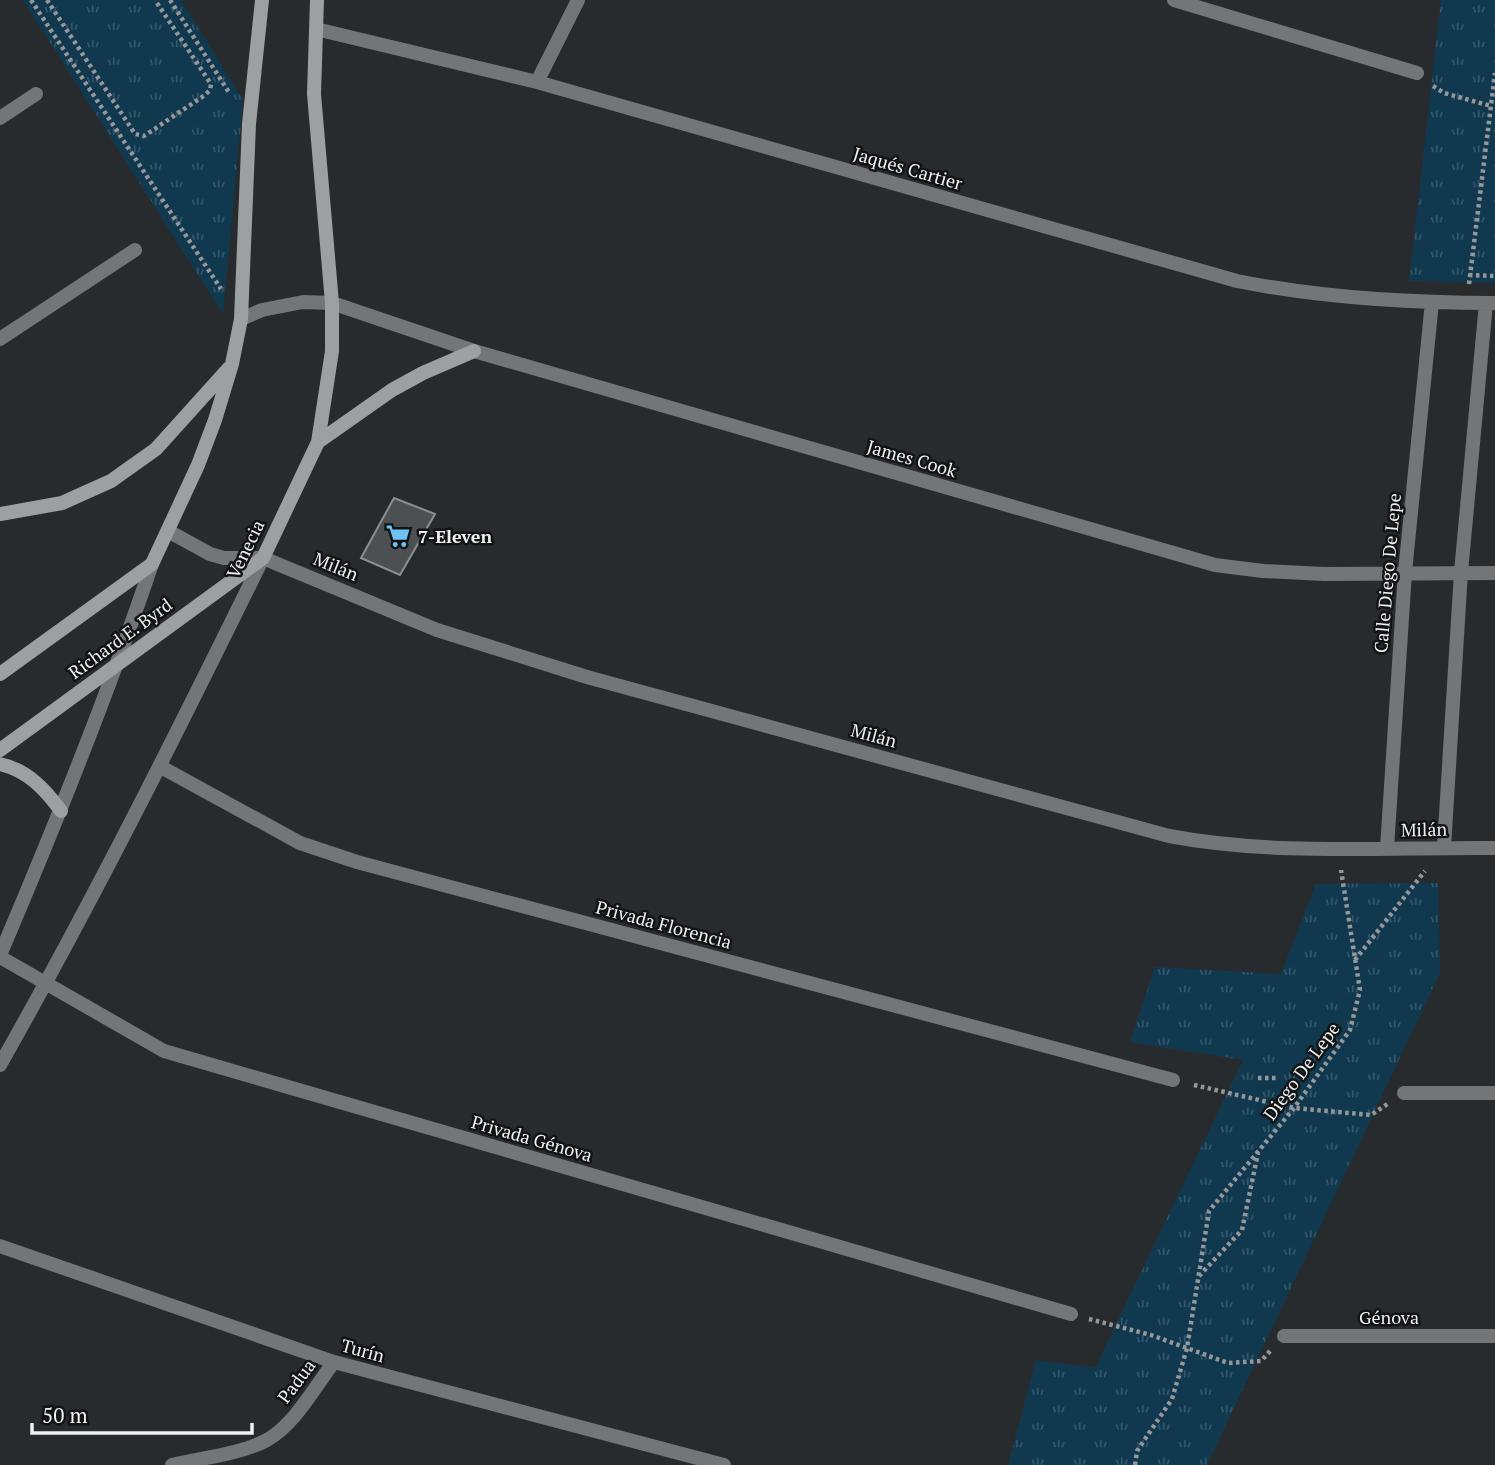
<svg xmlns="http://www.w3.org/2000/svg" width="1495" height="1465" font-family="'PT Serif',serif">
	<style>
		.park { fill: url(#park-tufts) }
		.building { fill: #4c5052; stroke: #8c8f92; stroke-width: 2 }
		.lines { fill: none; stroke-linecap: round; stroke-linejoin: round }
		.path { stroke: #959799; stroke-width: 4.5; stroke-dasharray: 3.5 3.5; stroke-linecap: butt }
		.street { stroke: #747576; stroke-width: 14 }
		.secondary { stroke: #9da0a1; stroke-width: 14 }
		.labels { text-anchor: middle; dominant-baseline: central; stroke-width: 5; stroke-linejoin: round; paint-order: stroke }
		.street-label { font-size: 18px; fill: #eef0f2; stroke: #121314 }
		.poi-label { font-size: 18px; font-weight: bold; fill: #eef0f2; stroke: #121314; text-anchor: start }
	</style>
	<defs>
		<pattern id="park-tufts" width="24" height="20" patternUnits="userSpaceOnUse" patternTransform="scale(1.75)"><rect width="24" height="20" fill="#103950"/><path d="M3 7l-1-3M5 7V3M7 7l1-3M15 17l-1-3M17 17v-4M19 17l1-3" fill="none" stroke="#33566a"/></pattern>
	</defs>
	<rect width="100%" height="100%" fill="#282b2d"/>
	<path class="park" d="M23,0H181L243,100L223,314Z
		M1441,0H1495V283L1409,281Z
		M1438,883L1440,973L1207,1465H1008L1036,1360L1095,1368L1243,1060L1130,1042L1155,967L1281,974L1316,884Z"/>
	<path class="building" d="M394,498L435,514L400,575L361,558Z"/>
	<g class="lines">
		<path class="path" d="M31,0L221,289
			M47,0L135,134L144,136L205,95L210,90L211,84L155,0
			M170,0L230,94
			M1433,86L1444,93L1491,106
			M1469,275L1495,276
			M1469,284L1495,73
			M1355,960L1425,871
			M1258,1078H1277
			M1194,1085L1294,1108L1371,1115L1389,1103
			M1199,1276L1242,1230L1258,1153
			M1089,1319L1151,1335L1228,1363L1261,1361L1271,1350
			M1135,1465L1137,1451L1172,1399L1187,1348L1209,1211L1294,1108L1350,1030L1360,990L1341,870"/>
		<path class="street" d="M1174,0L1417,73
			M316,29L537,82L1237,281C1322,298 1408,303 1495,303
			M537,82L578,0
			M0,118L36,94
			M241,319L262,310L303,302L332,303L474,351L1215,565L1263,571L1324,574L1495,573
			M0,339L135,250
			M168,531L210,554L224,558H263L437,630L587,677L1169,836C1276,856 1386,847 1495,848
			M161,767L300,843L357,862L1173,1080
			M1444,847L1461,572L1486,303
			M1387,848L1405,572L1432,302
			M0,955C55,826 107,697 152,564
			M0,957L164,1051L1071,1314
			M0,1065C94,899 179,729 263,558
			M1404,1093H1495
			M0,1246L334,1362L724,1465
			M1284,1336H1495
			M172,1465C201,1458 241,1454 267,1440C295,1424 314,1388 334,1362"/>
		<path class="secondary" d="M318,442L392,390L423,373L474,351
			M0,514L62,503L111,481L156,449L229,368
			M0,674L152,564L198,465L215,420L232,364L241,319L249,124L262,0
			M0,750L263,558L318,442L332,351V303L314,94L317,0
			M0,764C27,770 45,789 61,811"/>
	</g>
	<defs>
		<g id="supermarket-bare" transform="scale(1.89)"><path d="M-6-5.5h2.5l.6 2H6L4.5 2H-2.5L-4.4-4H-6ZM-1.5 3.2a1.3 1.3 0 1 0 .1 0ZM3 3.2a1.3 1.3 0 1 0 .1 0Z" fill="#6fc2f4" stroke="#121314" stroke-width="2.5" paint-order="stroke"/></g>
	</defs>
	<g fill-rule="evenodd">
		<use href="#supermarket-bare" x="398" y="536"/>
	</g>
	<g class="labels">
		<g class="street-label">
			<text transform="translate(908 168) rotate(16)">Jaqués Cartier</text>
			<text transform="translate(912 458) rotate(16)">James Cook</text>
			<text transform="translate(245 549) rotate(-64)">Venecia</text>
			<text transform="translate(336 566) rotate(22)">Milán</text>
			<text transform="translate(1387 573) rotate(-85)">Calle Diego De Lepe</text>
			<text transform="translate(120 638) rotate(-36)">Richard E. Byrd</text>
			<text transform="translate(874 735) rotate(15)">Milán</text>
			<text transform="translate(1424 829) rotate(-1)">Milán</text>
			<text transform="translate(664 924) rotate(15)">Privada Florencia</text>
			<text transform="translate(1301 1071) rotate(-54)">Diego De Lepe</text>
			<text transform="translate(532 1138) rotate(16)">Privada Génova</text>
			<text x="1389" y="1317">Génova</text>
			<text transform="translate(363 1350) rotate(15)">Turín</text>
			<text transform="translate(296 1381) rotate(-53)">Padua</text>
		</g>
		<g class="poi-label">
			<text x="418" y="536">7-Eleven</text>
		</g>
	</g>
	<path d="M32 1423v10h220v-10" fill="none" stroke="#eef0f2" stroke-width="3.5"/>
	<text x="42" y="1423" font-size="21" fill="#eef0f2" stroke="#121314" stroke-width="5" paint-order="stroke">50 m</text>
</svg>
